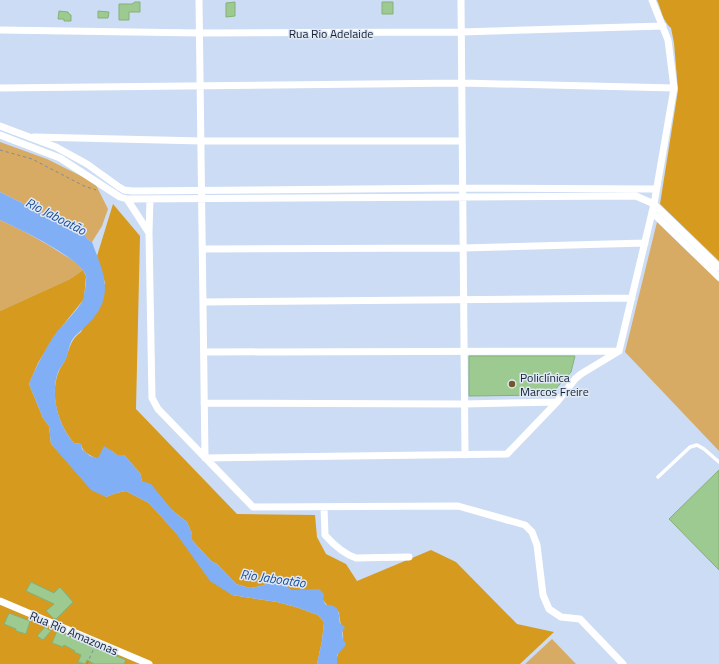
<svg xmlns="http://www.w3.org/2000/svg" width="719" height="664" font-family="'Titillium Web',sans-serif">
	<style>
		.green { fill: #d7ab63 }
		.forest { fill: #d69a1f }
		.water { fill: #81aff6 }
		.building { fill: #9dca90; stroke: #84b178 }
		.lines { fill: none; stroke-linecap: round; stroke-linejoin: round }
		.path { stroke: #7c8ca3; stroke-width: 1; stroke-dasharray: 3 3; stroke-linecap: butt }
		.service { stroke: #fff; stroke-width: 3.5 }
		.minor { stroke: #fff; stroke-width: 7 }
		.poi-dot { fill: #725729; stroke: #e0e8f4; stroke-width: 1.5 }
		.labels { text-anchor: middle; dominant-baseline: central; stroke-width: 3; stroke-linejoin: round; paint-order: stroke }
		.street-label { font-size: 12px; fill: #122137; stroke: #e0e8f4 }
		.poi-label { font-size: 12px; fill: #122137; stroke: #e0e8f4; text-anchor: start }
		.water-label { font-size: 13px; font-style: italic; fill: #194d9b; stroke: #e0e8f4 }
	</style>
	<rect width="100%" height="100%" fill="#ccdcf4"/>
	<path class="green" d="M0,142L47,159L95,183L108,209L102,226L92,242L87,239L82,230L64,220L48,216L0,192Z
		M0,220C22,230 43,241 64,255C71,259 78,263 83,270L70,279L0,311Z
		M657,222L719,282V451L625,352Z
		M552,639L576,664H525Z"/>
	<path class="forest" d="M657,0H719V261L660,204L678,90L674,43L671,28C663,22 661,9 657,0Z
		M113,204L140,236L136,409L237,514L315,515L317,537L326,554L346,564L357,581L431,550L456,562L517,624L554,632L520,664H337C335,653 343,650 343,640C344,631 339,621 339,612L327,605L323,600L291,590L272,582L261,586L250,588L236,584L217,564L211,561L192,540V534L187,522L173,511L142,481L140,473L124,455H117L112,451L98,459C91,456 82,452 81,444L74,443C58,425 49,394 59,371C61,366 64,363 66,358C70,347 71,339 81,332L105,283L97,256Z
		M83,270L86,276L84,299L55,335L38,363L29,384L43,418L49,426L51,444L106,497L116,493L126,491L149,503L232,595L277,602L296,607L318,615L324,622L322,641L317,664H0V311L70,279Z"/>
	<path class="water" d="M0,192L48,216L64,220L82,230L87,239L92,242C98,259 108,279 104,297C100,315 87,325 75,336C69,342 69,351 66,359C64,363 60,367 58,372C50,395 58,425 74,443L81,444L82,449L90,456L98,458L104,446L112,451L117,455H124L140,473L142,481L151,484L173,511L187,522L192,534V540L211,561L217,564L236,584L250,588L261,586L272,582L287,586L291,590L319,589L324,594L323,600L326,605C341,605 338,613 340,623L345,627L342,632L343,640L346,643L345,646L337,655V664H317L322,641L324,622L318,615L296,607L277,602L232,595L210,581L175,532L149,503L126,491L116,493L106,497L91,490L51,444L49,426L43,418L29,384C36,367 45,349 56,333C65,322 76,312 83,300C84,297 87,279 86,276C83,259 16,227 0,220Z"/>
	<path class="building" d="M135,2H140V12H129V20H119V4H132Z
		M235,2V16L226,17V3Z
		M382,2H393V14H382Z
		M59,11L68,12L69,14L71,15V21H64V19H58Z
		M98,11L109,12L108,18H98Z
		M469,356H575L571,372L550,395L469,396Z
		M719,470V570L669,519Z
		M31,582L54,593L60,587L73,602L56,619L53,618L46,611L54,604L26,591Z
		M9,613L30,621L26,634L16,631V629L4,624Z
		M45,627L51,631L43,640L37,636Z
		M57,631L126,660L124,664H94L87,660L85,664L78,662L81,655L74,652L75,651L64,645L63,647L52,643Z"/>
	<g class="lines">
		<path class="path" d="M0,150L32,159L84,186L96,190
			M87,664L94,648"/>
		<path class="service" d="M658,477L690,447L697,445L704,449L719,462"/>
		<path class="minor" d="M199,0L205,458L507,454L557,402
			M461,0L465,455
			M0,30L200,33L461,32L663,26
			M0,88L462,83L674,88
			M0,126L56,147L87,164L119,187L124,190L132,191L463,188L655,189
			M0,135L60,158L120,197L127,199L636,196L654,204L719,267
			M34,137L202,141H462
			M127,199L149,233L152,398L158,409L253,507L458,506L525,525L532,532L537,545L543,595L549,609L561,617L580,619L623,664
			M652,212L719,277
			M149,232L150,199
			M203,249L463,248L645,243
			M203,302L632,298
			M204,352L619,351
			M204,403L464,404L557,402L575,379L581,374L619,351L654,204L674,88L668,40L652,0
			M324,507L325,535C333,544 344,554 356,558L409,557
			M0,601L149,664"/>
	</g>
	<circle class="poi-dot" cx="512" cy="384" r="4"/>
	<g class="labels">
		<g class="street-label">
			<text x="331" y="33">Rua Rio Adelaide</text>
			<text transform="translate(74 633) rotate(23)">Rua Rio Amazonas</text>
		</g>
		<g class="poi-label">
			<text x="520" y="377">Policlínica<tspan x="520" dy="14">Marcos Freire</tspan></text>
		</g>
		<g class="water-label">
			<text transform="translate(56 216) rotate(27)">Rio Jaboatão</text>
			<text transform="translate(273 578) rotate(8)">Rio Jaboatão</text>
		</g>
	</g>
</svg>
